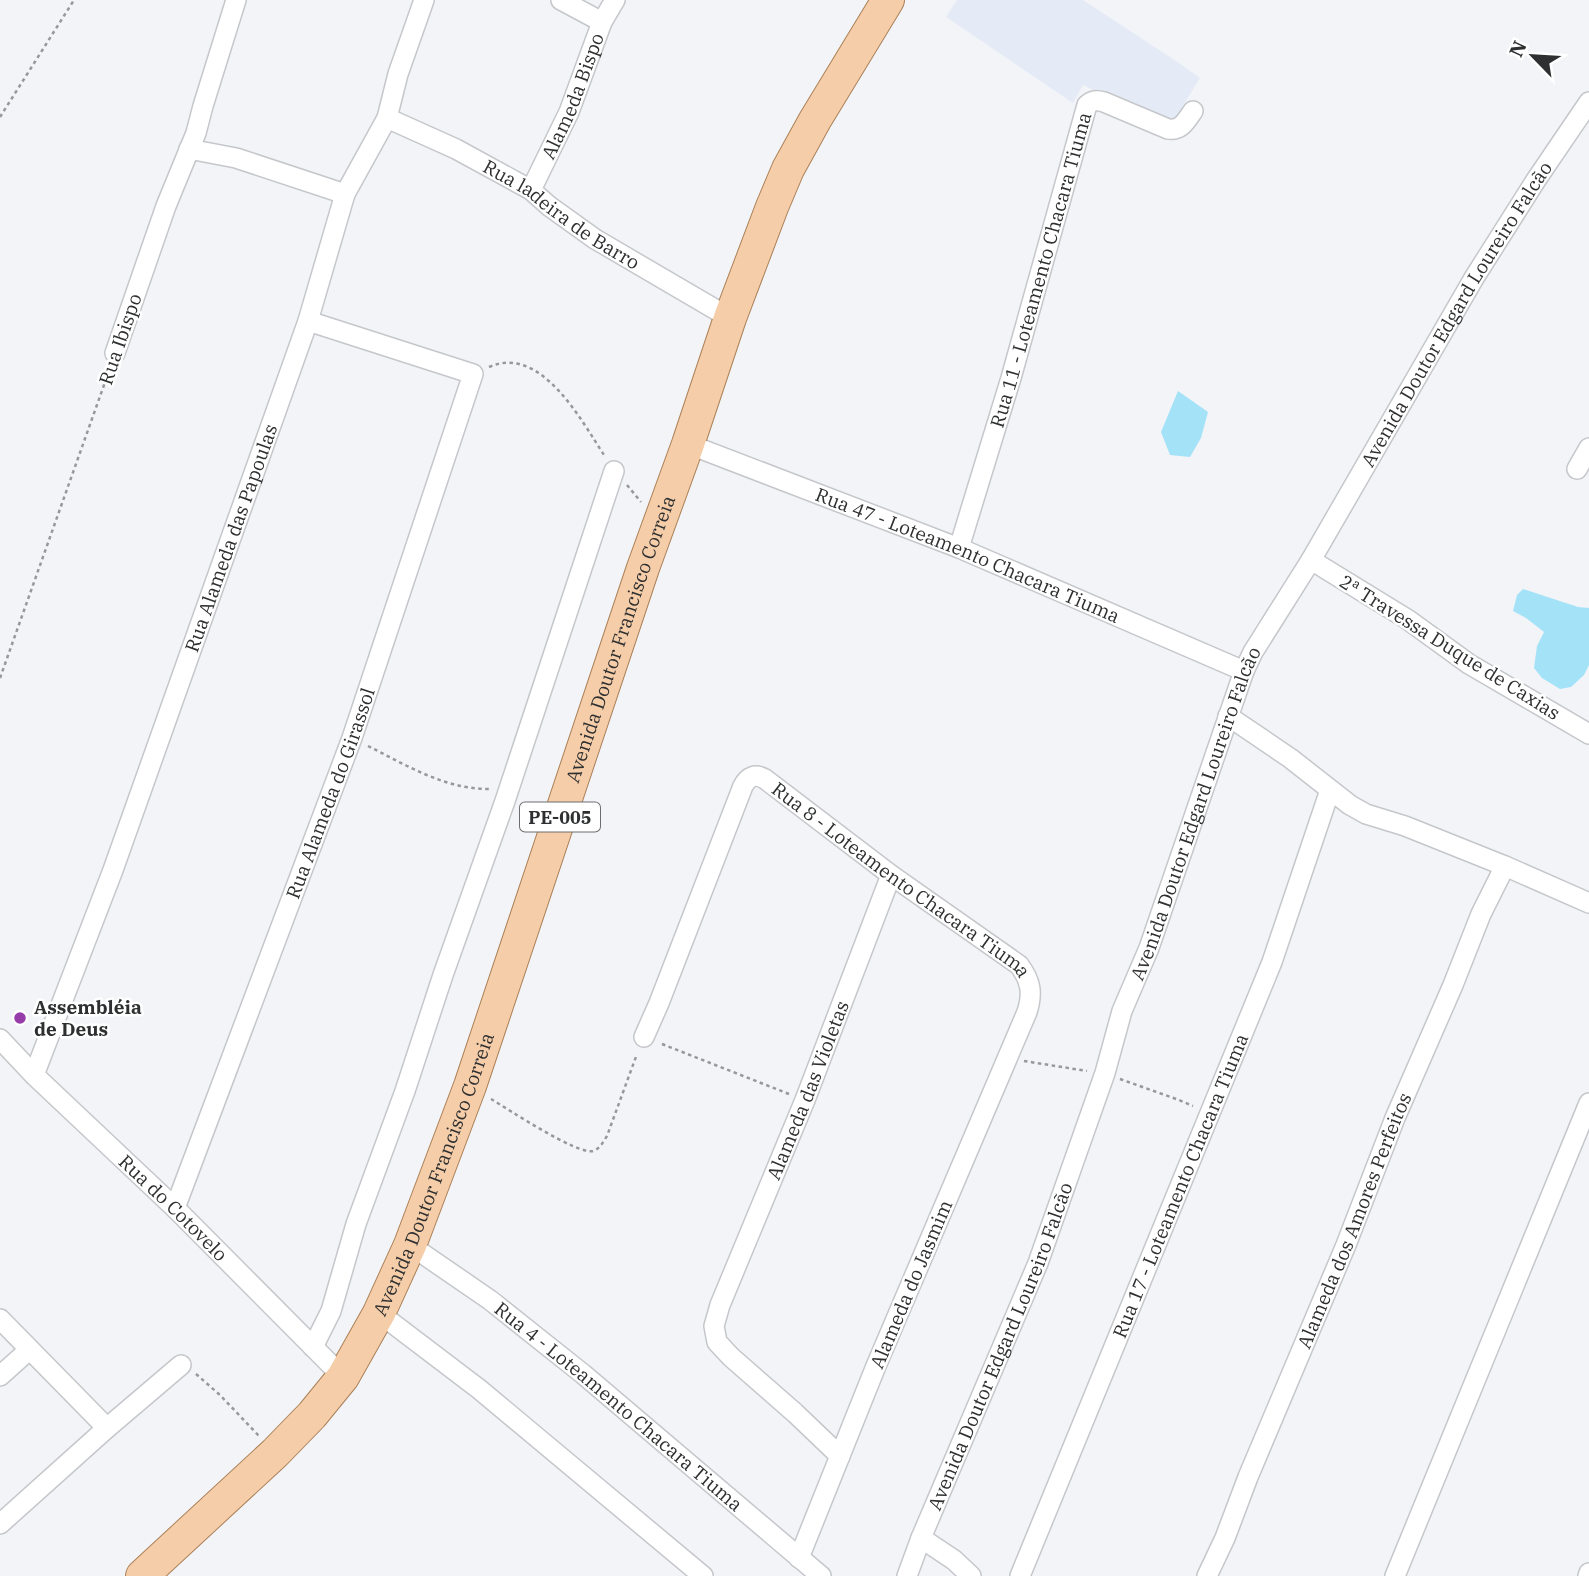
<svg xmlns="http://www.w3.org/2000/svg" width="1589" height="1576" font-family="'IBM Plex Serif',serif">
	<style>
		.built { fill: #e5ebf6 }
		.water { fill: #a4e2f8 }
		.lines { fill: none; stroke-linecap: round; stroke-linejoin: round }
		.minor-casing { stroke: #c5c7cb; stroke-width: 22 }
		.primary-casing { stroke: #ab8058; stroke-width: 34 }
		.path { stroke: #96989b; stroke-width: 2.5; stroke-dasharray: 3.5 3.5; stroke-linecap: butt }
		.minor { stroke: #fff; stroke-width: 19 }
		.primary { stroke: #f5cda8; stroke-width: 32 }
		.poi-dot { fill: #973da9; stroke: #fff; stroke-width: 2.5 }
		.labels { text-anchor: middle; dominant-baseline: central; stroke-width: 5; stroke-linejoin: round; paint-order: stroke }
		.shield { fill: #fff; stroke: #6d6d6e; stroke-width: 2 }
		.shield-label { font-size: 18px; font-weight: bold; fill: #2e2f30 }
		.street-label { font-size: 19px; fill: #2e2f30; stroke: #fff }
		.poi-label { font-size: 19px; font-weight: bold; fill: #2e2f30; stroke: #fff; text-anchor: start }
	</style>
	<rect width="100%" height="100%" fill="#f2f4f8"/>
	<path class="built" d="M957,0H1083L1179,63L1200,78L1170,127L1083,85L1073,103L946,17Z"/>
	<path class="water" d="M1178,391L1208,412L1201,438L1190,457L1170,455L1161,432Z
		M1523,589L1578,607L1589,608V665L1584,675L1571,687L1560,689L1542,678L1534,668L1537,646L1544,632L1526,618L1513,611L1517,595Z"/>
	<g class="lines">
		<g class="minor-casing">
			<g id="minor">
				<path d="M561,0L602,22"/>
				<path id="s1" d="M387,118L456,149L531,190L549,206L595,239L730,318"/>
				<path d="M189,149L236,158L345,194"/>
				<path id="s2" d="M531,190L569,112L602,22L615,0"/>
				<path d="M115,353L166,206L196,133L203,106L236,0"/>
				<path id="s3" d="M688,444L959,548L1244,671"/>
				<path d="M1577,469L1589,448"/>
				<path id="s4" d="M959,548L1011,378L1087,105C1093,100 1096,100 1104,102L1168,129C1181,131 1186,121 1193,111"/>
				<path d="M1311,560L1407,619L1469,664L1589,734"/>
				<path d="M1228,716L1290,758L1350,805L1366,814L1405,826L1505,866L1589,903"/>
				<path id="s5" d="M644,1037L659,1003L743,786C748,777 755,773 765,779L891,875L1019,965C1031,981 1033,993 1027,1012L876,1366L799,1558"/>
				<path id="s6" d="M0,1039L34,1075L175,1208L343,1377"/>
				<path id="s7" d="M34,1075L113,870L308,321L345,194L387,118L398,74L424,0"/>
				<path id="s8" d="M175,1208L352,738L473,374L308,321"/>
				<path id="s9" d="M410,1245L490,1300L583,1374L821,1576"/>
				<path d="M379,1313L479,1389L703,1576"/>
				<path d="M0,1319L107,1428"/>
				<path d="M313,1347L331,1311L356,1224L405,1091L443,975L505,801L614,471"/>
				<path d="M0,1376L29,1350"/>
				<path id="s10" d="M840,1456L795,1413L731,1357L717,1342L714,1326L720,1305L805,1100L891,875"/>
				<path d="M0,1524L107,1428L181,1365"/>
				<path d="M921,1538L954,1560L971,1576"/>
				<path id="s11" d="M907,1576L921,1538L1038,1263L1105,1073L1122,1011L1149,948L1244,671L1253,652L1311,560L1474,278L1536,180L1589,102"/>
				<path id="s12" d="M1020,1576L1272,962L1330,790"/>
				<path id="s13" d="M1207,1576L1225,1538L1248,1477L1346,1245L1395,1118L1453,985L1481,914L1505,866"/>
				<path d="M1395,1576L1589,1103"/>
				<path d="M1588,1576L1589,1573"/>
			</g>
		</g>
		<g class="primary-casing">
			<g id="primary">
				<path id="s14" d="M142,1576L275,1453L312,1415L343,1377L379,1313L410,1245L470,1086L643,568L688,444L730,318L772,207L788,169L815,120L888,0"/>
			</g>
		</g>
		<path class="path" d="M0,117L74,0
			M489,367C541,344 581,420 604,455
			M627,485L641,502
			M0,678L109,371
			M368,746C406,765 444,789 489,789
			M662,1044L789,1094
			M1024,1061L1087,1071
			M1120,1079L1179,1100L1193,1106
			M491,1099C508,1109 577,1155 593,1151C600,1149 603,1142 607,1136L637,1054
			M196,1374L220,1395L259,1436"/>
		<use href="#minor" class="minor"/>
		<use href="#primary" class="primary"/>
	</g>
	<circle class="poi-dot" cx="20" cy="1018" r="7"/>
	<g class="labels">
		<rect class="shield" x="520" y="802.5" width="80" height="29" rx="5"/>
		<g class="shield-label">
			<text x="560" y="817">PE-005</text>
		</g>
		<g class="street-label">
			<text stroke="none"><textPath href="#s2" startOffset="103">Alameda Bispo</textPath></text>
			<text stroke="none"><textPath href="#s1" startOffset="200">Rua ladeira de Barro</textPath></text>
			<text stroke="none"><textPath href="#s4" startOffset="290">Rua 11 - Loteamento Chacara Tiuma</textPath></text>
			<text stroke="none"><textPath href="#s11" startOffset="1382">Avenida Doutor Edgard Loureiro Falcão</textPath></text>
			<text transform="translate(120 339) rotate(-71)">Rua Ibispo</text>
			<text stroke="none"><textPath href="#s7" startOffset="572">Rua Alameda das Papoulas</textPath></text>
			<text stroke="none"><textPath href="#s3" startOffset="301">Rua 47 - Loteamento Chacara Tiuma</textPath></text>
			<text stroke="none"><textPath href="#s14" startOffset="1073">Avenida Doutor Francisco Correia</textPath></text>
			<text transform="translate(1450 647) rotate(32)">2ª Travessa Duque de Caxias</text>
			<text stroke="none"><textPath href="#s8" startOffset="443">Rua Alameda do Girassol</textPath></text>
			<text stroke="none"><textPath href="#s11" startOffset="816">Avenida Doutor Edgard Loureiro Falcão</textPath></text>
			<text stroke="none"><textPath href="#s5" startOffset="466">Rua 8 - Loteamento Chacara Tiuma</textPath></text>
			<text stroke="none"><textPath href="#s10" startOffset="438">Alameda das Violetas</textPath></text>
			<text stroke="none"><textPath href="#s14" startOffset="506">Avenida Doutor Francisco Correia</textPath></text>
			<text stroke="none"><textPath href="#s12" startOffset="422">Rua 17 - Loteamento Chacara Tiuma</textPath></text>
			<text stroke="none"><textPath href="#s6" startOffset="242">Rua do Cotovelo</textPath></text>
			<text stroke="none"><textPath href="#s13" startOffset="385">Alameda dos Amores Perfeitos</textPath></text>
			<text transform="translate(911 1284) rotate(-67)">Alameda do Jasmim</text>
			<text stroke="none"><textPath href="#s11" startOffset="248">Avenida Doutor Edgard Loureiro Falcão</textPath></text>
			<text stroke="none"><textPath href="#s9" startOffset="264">Rua 4 - Loteamento Chacara Tiuma</textPath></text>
		</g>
		<g class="poi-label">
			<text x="34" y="1007">Assembléia<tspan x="34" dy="22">de Deus</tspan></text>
		</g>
	</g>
	<g transform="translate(1533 56) rotate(295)" stroke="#ffffff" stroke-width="5" paint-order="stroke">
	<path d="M0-5L12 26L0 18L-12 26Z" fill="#2e2f30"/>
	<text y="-10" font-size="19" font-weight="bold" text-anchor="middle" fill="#2e2f30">N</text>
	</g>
</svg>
